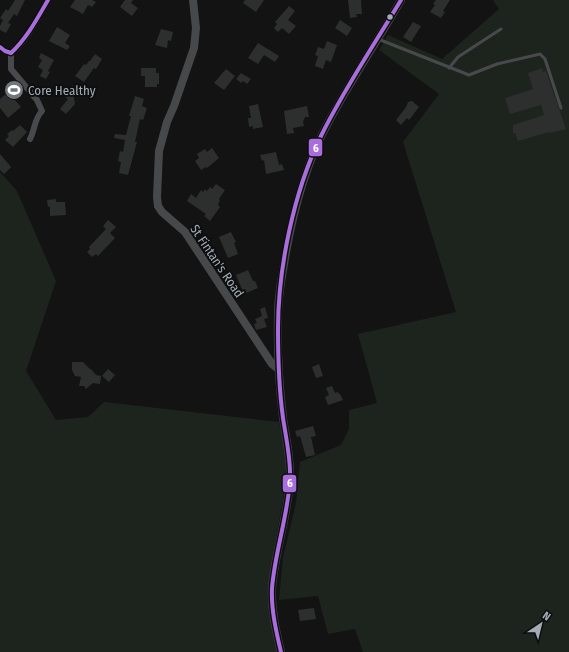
<svg xmlns="http://www.w3.org/2000/svg" width="569" height="652" font-family="'Fira Sans Condensed',sans-serif">
	<style>
		.green { fill: #1d241d }
		.building { fill: #2d2e2e }
		.lines { fill: none; stroke-linecap: round; stroke-linejoin: round }
		.lane { stroke: #48494c; stroke-width: 3 }
		.street { stroke: #48494c; stroke-width: 6 }
		.secondary { stroke: #46484a; stroke-width: 8 }
		.bus-1-casing { stroke: #0d0e0f; stroke-width: 7 }
		.bus-1 { stroke: #a96edc; stroke-width: 4 }
		.bus-dot { fill: #a4abb4; stroke: #0d0e0f; stroke-width: 1.5 }
		.labels { text-anchor: middle; dominant-baseline: central; stroke-width: 4; stroke-linejoin: round; paint-order: stroke }
		.poi-label { font-size: 13px; fill: #a4abb4; stroke: #0d0e0f; text-anchor: start }
		.street-label { font-size: 13px; fill: #a4abb4; stroke: #0d0e0f }
		.line-badge { stroke: #0d0e0f; stroke-width: 1.5 }
		.badge-label { font-size: 11px; text-anchor: middle; font-weight: bold; fill: #fff }
	</style>
	<rect width="100%" height="100%" fill="#131313"/>
	<path class="green" d="M493,0H569V652H363L355,629L328,634L318,596L279,600L283,557L296,503L300,462L341,445L349,429V410L377,403L358,334L456,312L403,142L439,94L379,50L388,35L442,59L499,9Z
		M0,172L17,191L56,281L26,371L56,420L88,417L104,402L279,422L287,460L283,500L273,554L269,614L278,652H0Z"/>
	<path class="building" d="M15,0H25L17,16L14,14L8,23L11,24L6,33L0,30V26L3,20L0,18L6,9L8,11Z
		M75,0H92L96,2L92,7L88,5L83,14L70,7Z
		M125,0H133L131,3L138,8L132,16L120,7Z
		M245,0H264L256,12L243,3Z
		M348,0H361L362,14H356L357,17L350,18Z
		M436,0H450L443,11L445,12L441,18L430,12L435,5L433,4Z
		M289,6L295,11L288,20L296,26L289,34L282,28L278,32L274,28L277,24L275,22Z
		M340,20L352,28L347,36L335,28Z
		M413,22L421,26L411,42L403,37Z
		M57,27L70,35L65,43L70,46L67,50L49,41Z
		M161,29L173,32L171,41L168,40L167,48L155,45Z
		M327,41L337,45L331,62L326,60L323,69L315,66L318,56L315,55L318,47L324,49Z
		M258,43L279,56L275,62L264,55L258,64L248,58Z
		M41,53L54,60L48,71L50,72L46,79L40,76L43,70L38,67L42,60L39,58Z
		M95,54L102,59L96,69L94,68L84,82L75,76L84,64L86,65L89,61H90Z
		M141,68H156V73H159V84H157V87H145V76H141Z
		M542,68L543,72L546,71L566,129L550,133L549,132L518,141L515,133H513V125L544,115L541,105L510,114L505,98L533,89L528,73Z
		M226,69L235,76L224,90L214,83Z
		M241,73L251,79L247,84L243,81L241,83L236,79Z
		M67,90L71,94L73,92L75,104L66,114L60,109L68,99L63,95Z
		M8,92L21,107L8,118L0,108V99Z
		M135,96L144,99L142,106L147,108L143,120L140,119L135,142H137L128,175L119,173L121,162L118,161L120,151L123,152L125,140L114,138L115,134L126,135L131,116H129Z
		M412,101L419,107L409,120L407,118L401,125L396,120L406,107L408,102Z
		M258,104L263,127L253,129V126L249,127L248,118H251L249,106Z
		M307,106L309,117H305L303,122L304,126L293,128L294,133L287,134L284,111Z
		M20,125L27,132L13,147L5,140L9,136L7,134L12,130L13,131Z
		M212,148L219,158L207,168L206,167L201,170L195,161L199,158L197,154L205,149L207,152Z
		M276,152L279,165L282,164L284,170L266,174L264,160L262,161L260,155Z
		M0,154L11,167L4,174L0,170Z
		M216,184L225,190L219,199L220,200L218,205L220,207L210,221L204,216L206,214L187,201L191,194L196,198L201,190L203,192L205,189L207,191L210,187L212,189Z
		M56,199V202H65L66,215L50,216V206L48,207L47,200Z
		M108,220L116,227L110,233L115,238L98,256L96,254L92,257L87,252L90,249L89,247L106,229L103,226Z
		M231,232L236,242L234,243L238,254L228,258L219,237Z
		M248,270L253,281H255L258,288L244,294L236,275Z
		M265,307L268,318L264,319L267,327L256,330L254,324L257,323L255,319L262,316L260,309Z
		M72,362H83L90,369H91L96,375L101,376L100,384L93,383L86,389L84,386H79L81,377L75,376L72,370Z
		M319,364L323,376L316,378L312,367Z
		M108,369L115,375L109,382L102,376Z
		M332,386L335,393L338,392L339,394H340L343,400L328,405L325,397L329,395L326,388Z
		M313,426L316,436L311,437L315,455L306,457L300,436L297,437L295,431Z
		M314,608L316,619L300,621L298,610Z"/>
	<g class="lines">
		<path class="lane" d="M378,39L469,75L497,64L540,54L545,59L561,108
			M449,68L458,57L501,29"/>
		<path class="street" d="M0,47L5,51L11,53C28,39 37,19 48,0
			M11,53V69L37,100L42,111C34,119 35,130 30,139"/>
		<path class="secondary" d="M193,0L196,28L194,48L174,106L167,122L159,151L157,197L158,206L162,212L185,232L272,364L278,369
			M281,652C276,631 271,610 272,588C275,551 288,516 290,479C291,459 286,438 283,418C279,384 277,350 278,315C278,298 281,281 284,264C292,215 305,164 329,121C351,80 378,40 401,0"/>
		<g class="bus-1-casing">
			<path id="bus-1" d="M0,47L5,51L11,53C27,38 37,19 48,0
				M281,652C276,631 271,609 272,588C275,551 288,516 290,479C291,459 286,438 283,418C279,389 278,359 278,329C278,268 294,191 321,136C344,89 374,45 401,0"/>
		</g>
		<use href="#bus-1" class="bus-1"/>
	</g>
	<defs>
		<g id="stadium-disc" transform="scale(1)"><circle r="9.5" fill="#71767c" stroke="#0d0e0f"/><path d="M0-5a6.5 5 0 1 0 0 10a6.5 5 0 1 0 0-10ZM-3.5-1.8h7v3.6h-7Z" fill="#fff"/></g>
	</defs>
	<g fill-rule="evenodd">
		<use href="#stadium-disc" x="14" y="90"/>
	</g>
	<circle class="bus-dot" cx="390" cy="17" r="3.5"/>
	<g class="labels">
		<g class="poi-label">
			<text x="28" y="90">Core Healthy</text>
		</g>
		<g class="street-label">
			<text transform="translate(217 261) rotate(56)">St Fintan's Road</text>
		</g>
	</g>
	<g class="line-badge">
		<rect x="308" y="138" width="15" height="19" rx="4" fill="#a96edc"/>
		<rect x="282" y="474" width="15" height="19" rx="4" fill="#a96edc"/>
	</g>
	<g class="badge-label">
		<text x="316" y="152">6</text>
		<text x="290" y="487">6</text>
	</g>
	<g transform="translate(541 624) rotate(35)" stroke="#0d0e0f" stroke-width="3" paint-order="stroke">
	<path d="M0-3L7 15L0 10L-7 15Z" fill="#a4abb4"/>
	<text y="-6" font-size="11" font-weight="bold" text-anchor="middle" fill="#a4abb4">N</text>
	</g>
</svg>
